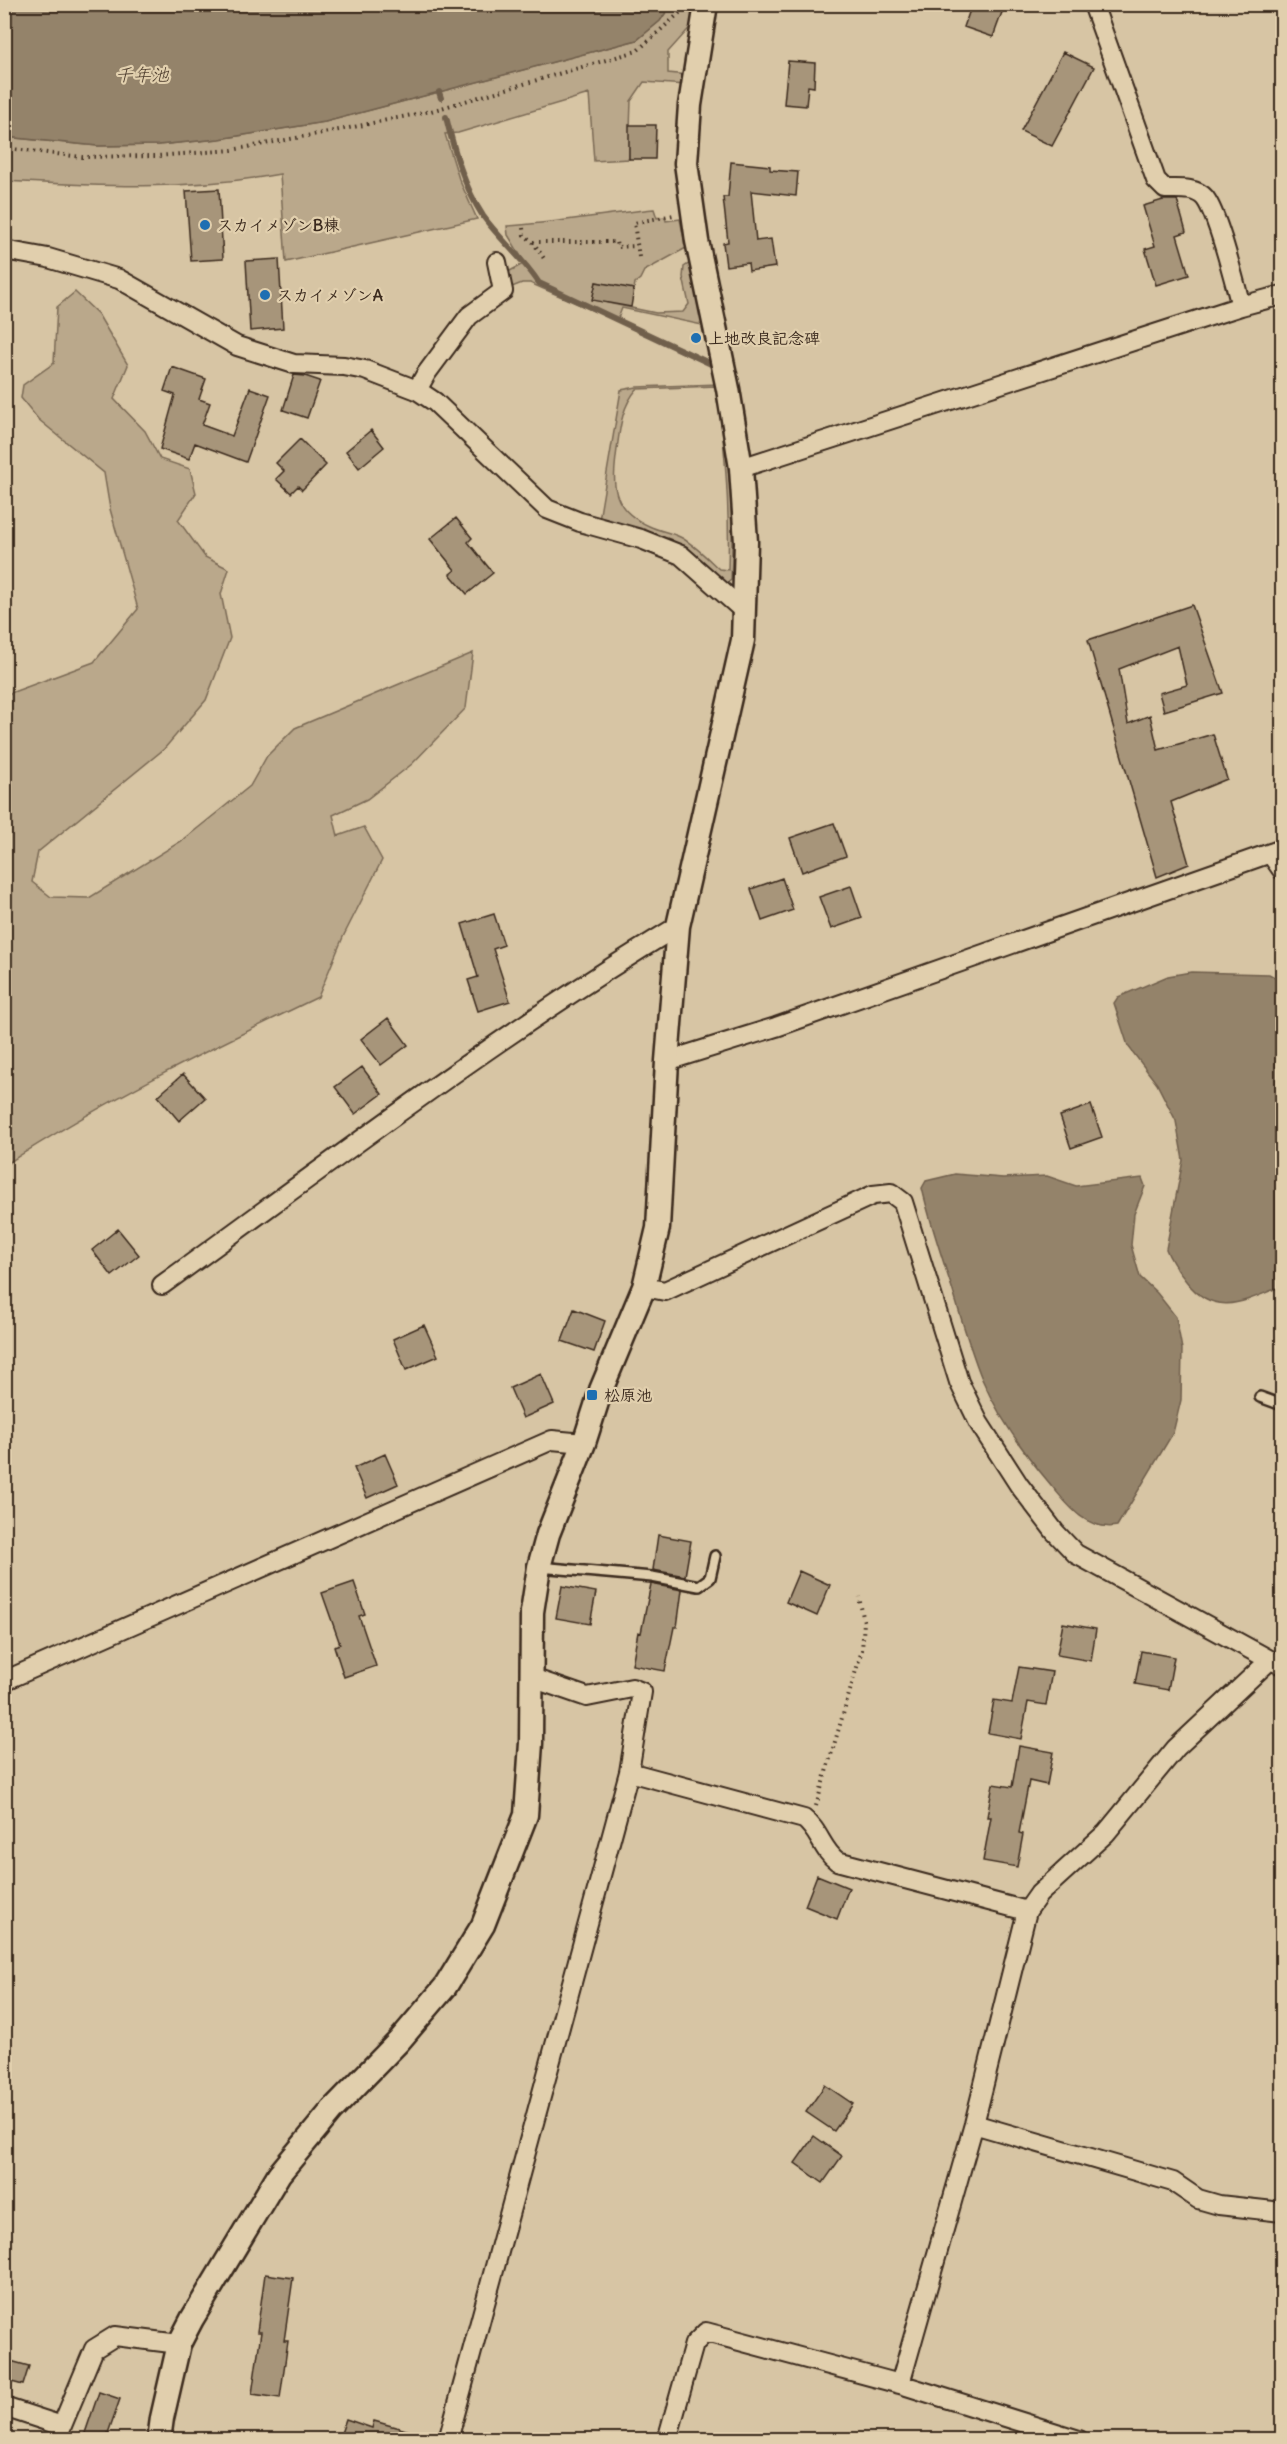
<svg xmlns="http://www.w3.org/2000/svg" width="1287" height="2444" font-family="Delius,'Klee One',sans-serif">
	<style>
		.green { fill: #baa88b; stroke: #7a6954; stroke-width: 1.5; fill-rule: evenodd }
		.water { fill: #94836b; stroke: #705f4c; stroke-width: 1.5 }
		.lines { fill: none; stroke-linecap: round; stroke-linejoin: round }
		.stream { stroke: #705f4c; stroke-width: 6 }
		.building { fill: #a7957a; stroke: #3b2a1e; stroke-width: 1.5 }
		.service-casing { stroke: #3b2a1e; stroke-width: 14 }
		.minor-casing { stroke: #3b2a1e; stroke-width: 22 }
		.tertiary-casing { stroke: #3b2a1e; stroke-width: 27 }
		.path { stroke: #3b2a1e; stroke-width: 4; stroke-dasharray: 1.5 4.5; stroke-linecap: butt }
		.service { stroke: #e1cfad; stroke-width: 9 }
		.minor { stroke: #e1cfad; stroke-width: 18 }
		.tertiary { stroke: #e1cfad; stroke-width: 22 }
		.poi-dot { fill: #1f6fb2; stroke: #e1cfad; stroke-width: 2 }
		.labels { text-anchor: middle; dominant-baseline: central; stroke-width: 4.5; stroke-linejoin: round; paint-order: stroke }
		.poi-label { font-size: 16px; font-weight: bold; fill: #3b2a1e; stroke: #e1cfad; text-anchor: start }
		.water-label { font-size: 18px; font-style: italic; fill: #4d3c2d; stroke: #e1cfad }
	</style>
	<rect width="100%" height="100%" fill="#d7c5a4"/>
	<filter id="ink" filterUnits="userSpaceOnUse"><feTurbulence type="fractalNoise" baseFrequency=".0167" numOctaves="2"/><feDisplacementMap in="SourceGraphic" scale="12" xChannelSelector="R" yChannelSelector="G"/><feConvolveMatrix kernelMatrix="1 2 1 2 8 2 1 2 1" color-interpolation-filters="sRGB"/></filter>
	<g filter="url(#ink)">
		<path class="green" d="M671,5H681L680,7L685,5H698L695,22L668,52V73L688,75L686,85L644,82L631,101L629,159L594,161L589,94L458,133L445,134L459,179L477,219L286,262L280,174C187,191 98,186 5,181L4,137L98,146L158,145L219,139L325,122L637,40L660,21Z
			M654,209L657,218L665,217L666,221L680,219L686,248L644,271L640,279L635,283L634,289L596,282L593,300L656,313L683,312L689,304L683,277L684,267L690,263L707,326L622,308L617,321L530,283H522L512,287L508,272L525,263L508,235L507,226C556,223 604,214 654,209Z
			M75,292L98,314L128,365L114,399L145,431L160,459L190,469L196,493L178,520L205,557L229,569L221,594L230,638L206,700L164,749L38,852L32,882L51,897L89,898L183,840L250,786L267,756L295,728L473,653L466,708L412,764L367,799L333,815L338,836L364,827L382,860L343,937L318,997C210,1049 105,1100 5,1165V695L94,662L138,609L110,509L104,473L38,419L21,398L23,385L54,363L57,307Z
			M719,384C727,449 735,514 731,580L726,584L690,552L670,539L599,520L621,390L637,387ZM717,386C725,450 730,506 728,570L719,569C707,558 694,544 680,537C670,532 659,531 649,526C611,509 612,486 617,449C620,427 622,406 637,389Z"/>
		<path class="water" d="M4,5L5,4L671,5L660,21L637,40L325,122L219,139L158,145L98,146L5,137Z
			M1191,972L1269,974L1282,981V1286C1245,1301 1215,1319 1186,1281C1178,1271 1171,1262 1166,1249L1183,1160L1176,1121L1157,1084L1128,1046L1114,1003L1118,997L1168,976Z
			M955,1174L1003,1178L1047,1176L1076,1186L1142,1178L1145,1186L1134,1214L1131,1245L1140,1277L1157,1293L1176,1317L1182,1349L1181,1400L1173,1433L1117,1526C1087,1531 1068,1506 1051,1485C1024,1453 999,1418 982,1379C970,1349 961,1318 952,1288C941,1255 930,1222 922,1188L926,1181Z"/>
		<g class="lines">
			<path class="stream" d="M439,92L441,98
				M446,117C454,150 464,187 483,216C500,240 523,258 539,283L711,364"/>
		</g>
		<path class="building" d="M972,4H1005L993,37L964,27Z
			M1063,52L1094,67L1052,146L1021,131Z
			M788,61L815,63L814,87L808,86L806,106L784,104Z
			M629,125H656L655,159H629Z
			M731,162L770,166V170L798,172L796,196L751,191L756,241L771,239L775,267L749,271L748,263L726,266L723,243L728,242L723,197H728Z
			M219,189L223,259L191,261L186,191Z
			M1163,200H1177L1186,232L1177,235L1189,275L1156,285L1145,249L1155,246L1143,206Z
			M279,259L283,328L250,331L246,261Z
			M596,282L634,289L631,307L592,300Z
			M172,367L206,379L199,399L210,403L202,425L232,436L250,388L270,395L246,462L195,443L189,459L160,449L175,395L164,391Z
			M294,375L305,376L320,381L307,418L283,410Z
			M371,430L384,447L359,468L346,451Z
			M300,439L326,465L302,490L298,486L291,493L276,479L284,471L276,463Z
			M456,518L472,538L468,542L493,573L467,594L450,574L455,570L430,539Z
			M1192,605L1223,693L1164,711L1159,693L1187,685L1178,646L1119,669L1128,724L1150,715L1158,750L1213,734L1227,779L1171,802L1189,864L1157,877L1088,640Z
			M834,823L846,856L802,872L790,838Z
			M782,878L793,910L762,921L751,889Z
			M851,886L862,918L831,929L819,897Z
			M494,914L504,945L493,949L510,1001L478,1011L468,980L478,977L462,924Z
			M388,1018L408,1045L381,1065L361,1039Z
			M362,1067L382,1094L355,1114L335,1087Z
			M183,1074L205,1098L179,1121L158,1096Z
			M1091,1105L1102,1137L1071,1148L1060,1116Z
			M118,1229L139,1255L112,1276L92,1250Z
			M574,1309L605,1321L594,1352L562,1341Z
			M424,1325L438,1356L406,1370L393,1339Z
			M541,1374L554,1404L523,1418L510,1388Z
			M385,1454L398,1484L367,1498L354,1468Z
			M658,1535L691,1541L685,1576L653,1570Z
			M799,1571L830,1585L817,1616L786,1602Z
			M354,1582L365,1614L359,1616L376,1666L344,1677L334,1646L340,1644L322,1593Z
			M651,1584L682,1590L677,1627H674L665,1671L632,1665L638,1632L641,1633Z
			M562,1586L596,1592L590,1624L556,1618Z
			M1063,1623L1096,1629L1091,1661L1057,1655Z
			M1141,1651L1174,1657L1168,1690L1135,1684Z
			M1019,1667L1052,1672L1046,1705L1028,1702L1021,1739L988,1733L994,1700L1012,1703Z
			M1019,1746L1053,1752L1047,1785L1029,1781L1019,1833L1023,1834L1017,1867L983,1861L991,1817H987L993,1784L1012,1787Z
			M817,1875L849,1888L837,1919L805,1906Z
			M825,2085L853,2104L834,2131L806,2112Z
			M814,2136L842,2156L823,2183L795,2163Z
			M265,2274L293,2278L284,2341H288L280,2398L252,2394L261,2332H257Z
			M7,2360L29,2366L23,2385L4,2380Z
			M99,2392L120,2399L106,2439H83Z
			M346,2419L372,2428L374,2421L424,2435L423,2439H339Z"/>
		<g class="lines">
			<g class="service-casing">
				<path id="service" d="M1260,1397L1282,1405
					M539,1567L652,1577L699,1586L710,1578L715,1556"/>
			</g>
			<g class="minor-casing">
				<path id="minor" d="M1093,4L1156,180L1165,189C1178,189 1196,187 1205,198C1219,217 1234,281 1241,306
					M4,250L48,258L119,279L237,346L294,364L344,366L365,370L417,390L435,402L547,509L580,522L641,539L681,555L744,611
					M417,390L426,374L469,316L503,291L497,262
					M741,468L1241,306L1282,295
					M1270,853L1282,870
					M667,1061L776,1027L1282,849
					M162,1285C332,1162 499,1034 678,926
					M644,1287L665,1291L873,1195L891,1193L903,1202L959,1382L979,1423L1019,1485L1055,1532L1076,1554L1270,1660L1282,1665
					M4,1681L552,1440L584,1443
					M629,1772L804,1819C819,1830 822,1850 837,1861L1027,1911
					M974,2124L1173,2182L1198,2199L1219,2205L1282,2212
					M900,2384L974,2124L1027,1911L1039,1894L1106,1833L1176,1748L1270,1660
					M4,2407L62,2426
					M56,2440L94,2349L115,2336L179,2344
					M448,2440L629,1772L642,1692L632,1688L587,1697L532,1678
					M667,2440L694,2344L706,2332L900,2384L1079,2440"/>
			</g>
			<g class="tertiary-casing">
				<path id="tertiary" d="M159,2440L162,2418L179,2344L192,2319L279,2174L332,2110L399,2041L445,1987L483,1925L526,1815L531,1743L532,1612L539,1567L548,1534L584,1443L601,1390L644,1287L658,1228L667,1061L678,926L743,640L746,542L741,468L728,389L697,241L686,163L690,105L706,4"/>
			</g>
			<path class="path" d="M4,148L82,157L157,156L232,150L344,129L431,111L637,51L683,10
				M523,228L524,235L533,242L545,260
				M533,242H616L617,247L637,246
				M639,257L634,223L674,215
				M816,1806L862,1650L864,1622L859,1597"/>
			<use href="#service" class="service"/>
			<use href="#minor" class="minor"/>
			<use href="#tertiary" class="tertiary"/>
		</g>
	</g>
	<g class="poi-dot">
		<circle cx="205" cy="225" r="6"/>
		<circle cx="265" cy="295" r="6"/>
		<circle cx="696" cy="338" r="6"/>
		<rect x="586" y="1389" width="12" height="12" rx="3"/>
	</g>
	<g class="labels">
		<g class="poi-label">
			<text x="217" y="225">スカイメゾンB棟</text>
			<text x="277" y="295">スカイメゾンA</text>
			<text x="708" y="338">上地改良記念碑</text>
			<text x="604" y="1395">松原池</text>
		</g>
		<g class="water-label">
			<text x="142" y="74">千年池</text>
		</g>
	</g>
	<rect width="1287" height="2444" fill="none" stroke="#e1cfad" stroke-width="24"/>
	<rect x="12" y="12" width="1263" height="2420" fill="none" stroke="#3b2a1e" stroke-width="2" filter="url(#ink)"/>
</svg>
